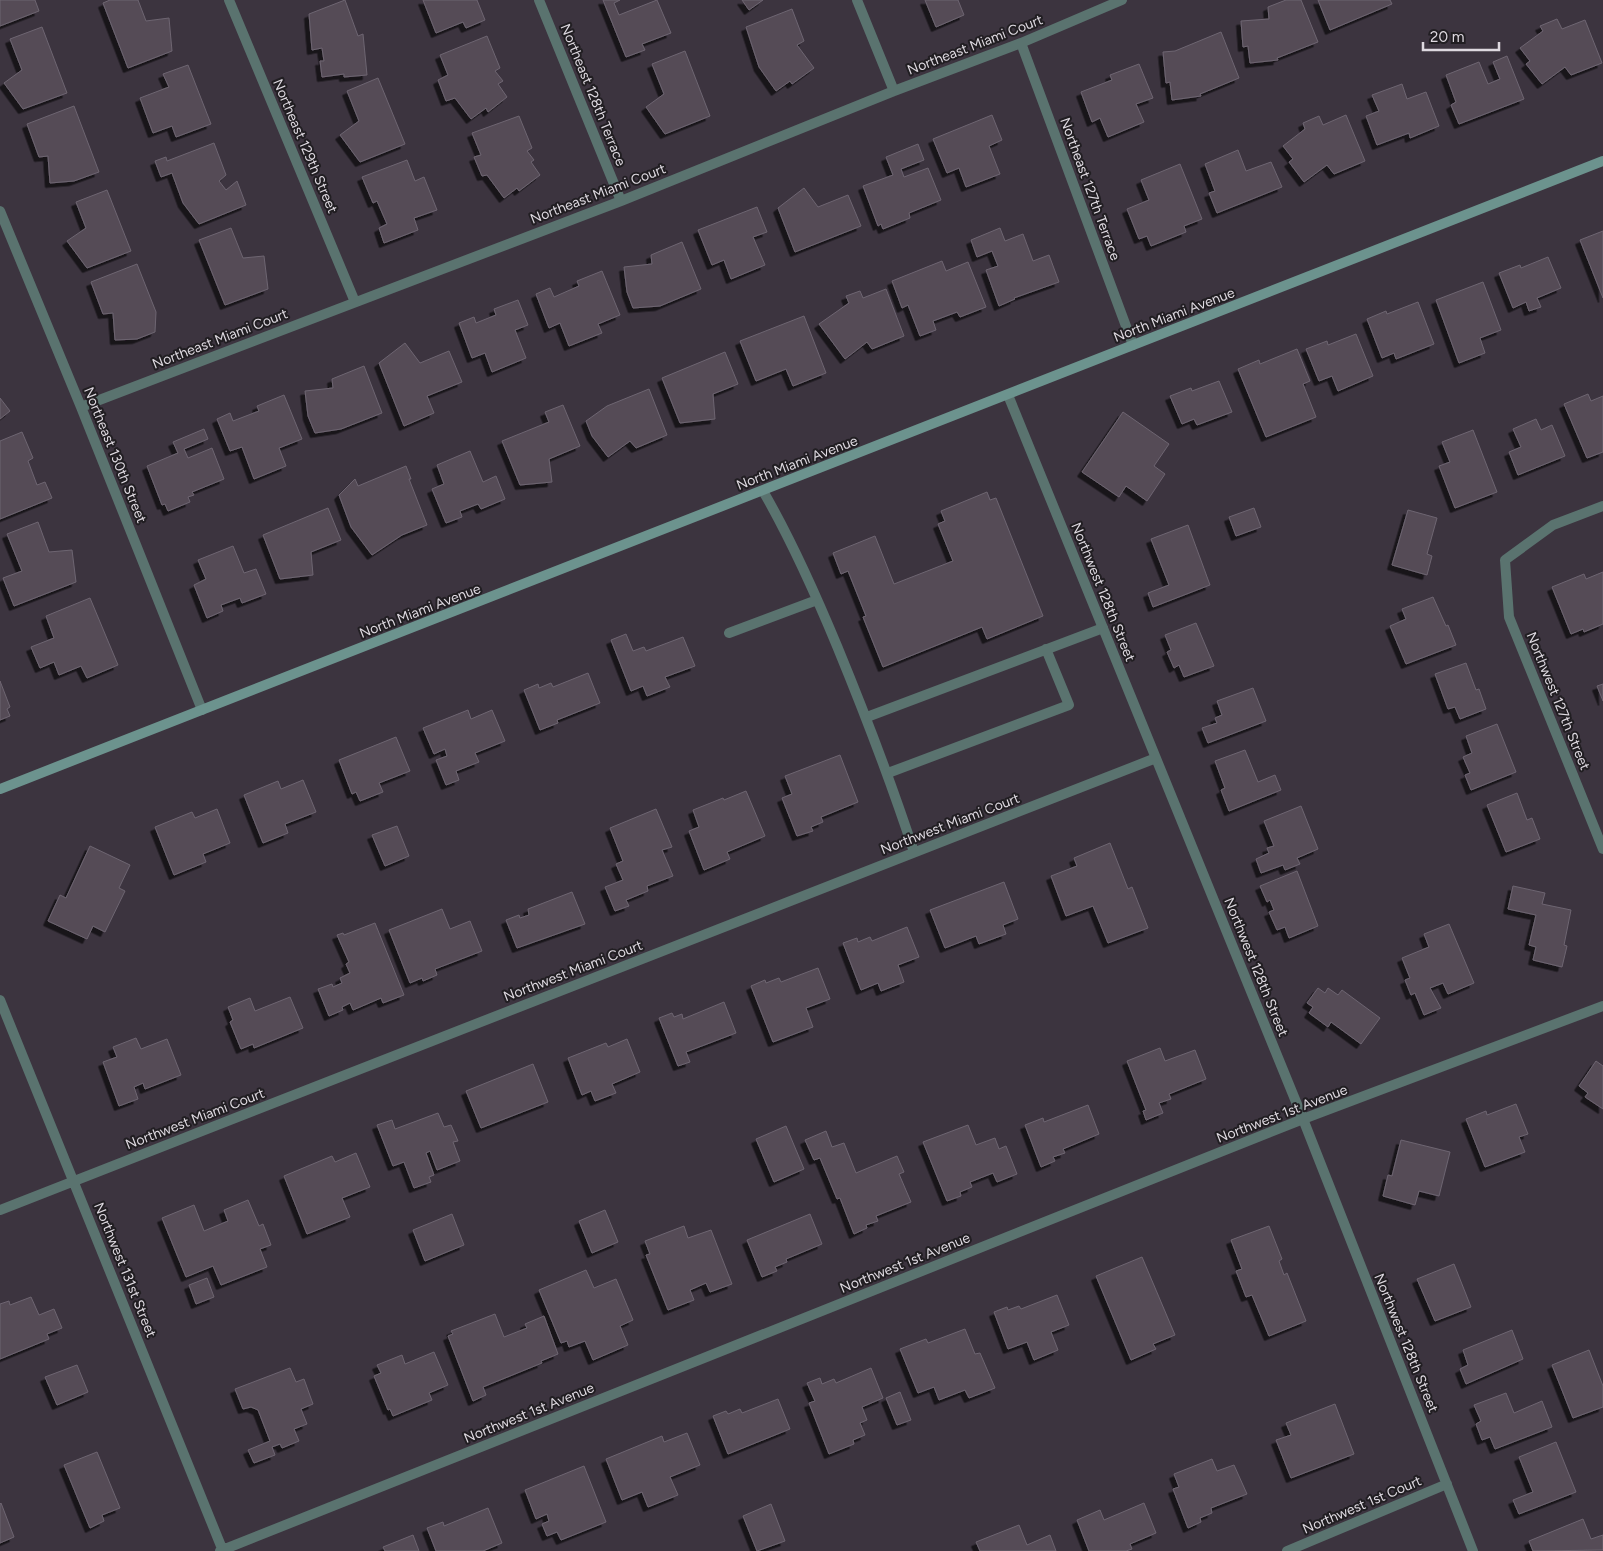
<svg xmlns="http://www.w3.org/2000/svg" width="1603" height="1551" font-family="Figtree,sans-serif">
	<style>
		.building { fill: #544c57; stroke: #6e6571; filter: url(#shadow) }
		.lines { fill: none; stroke-linecap: round; stroke-linejoin: round }
		.lane { stroke: #5a736f; stroke-width: 10 }
		.street { stroke: #5a736f; stroke-width: 10 }
		.secondary { stroke: #6c938e; stroke-width: 10 }
		.labels { text-anchor: middle; dominant-baseline: central; stroke-width: 4; stroke-linejoin: round; paint-order: stroke }
		.street-label { font-size: 14px; fill: #ded9e0; stroke: #211e22 }
	</style>
	<defs>
		<filter id="shadow"><feDropShadow dx="-4.5" dy="4.5" stdDeviation="0" flood-color="#0009"/></filter>
	</defs>
	<rect width="100%" height="100%" fill="#3c343f"/>
	<path class="building" d="M0,0H35L39,11L0,26Z
		M110,0H138L146,21L169,18L172,51L128,68L103,3Z
		M345,0L358,36L363,34L367,75L344,77V74L322,77L320,61H324L322,48L312,50L309,14Z
		M423,0H477L485,20L466,28L463,22L436,33Z
		M603,0H620L614,3L619,15L657,0L671,33L642,44L645,50L626,57Z
		M742,0H763L749,10Z
		M925,0H958L964,15L936,27Z
		M1286,0H1301L1318,42L1277,58L1278,60L1250,63L1248,46L1243,47L1241,21L1269,19L1268,7Z
		M1318,0H1390L1392,4L1330,30Z
		M792,9L804,41L797,45L814,68L792,84L790,81L776,91L759,67L746,27Z
		M1557,19L1562,29L1585,20L1602,63L1571,75L1565,67L1542,84L1526,64L1530,61L1520,48L1543,31L1540,26Z
		M42,27L67,93L23,109L4,83L22,70L10,39Z
		M1221,32L1239,78L1200,94L1201,96L1172,100L1170,82L1166,83L1163,52L1175,51Z
		M487,36L500,68L495,71L503,81L498,84L507,97L488,112L486,108L471,119L455,98L446,101L438,80L448,75L440,55Z
		M685,51L710,116L665,134L646,107L664,94L652,64Z
		M1507,56L1524,99L1459,124L1451,105L1456,102L1446,75L1479,62L1488,84L1500,79L1493,62Z
		M1139,64L1153,98L1136,104L1144,122L1108,137L1100,118L1092,122L1081,92L1112,80L1110,75Z
		M188,65L211,124L176,137L172,126L153,133L140,98L169,87L163,74Z
		M378,78L405,144L360,162L340,135L359,121L347,91Z
		M1402,84L1407,99L1426,92L1439,126L1410,138L1409,133L1377,145L1366,116L1379,111L1372,95Z
		M74,106L99,172L74,181L50,183L48,156L39,157L27,124Z
		M992,115L1002,140L989,146L1000,174L966,187L959,168L947,173L933,139Z
		M1346,115L1365,161L1334,174L1327,165L1304,182L1289,162L1293,159L1283,146L1305,129L1303,123L1319,116L1323,125Z
		M519,116L532,148L527,151L534,160L531,162L540,175L519,191L517,188L504,198L487,175L482,176L474,157L481,155L472,133Z
		M214,143L226,175L219,181L226,190L237,181L246,205L199,224L183,203L172,173L161,177L155,161L166,157L167,161Z
		M918,144L924,160L901,169L904,177L928,168L941,200L909,213L910,218L883,229L881,224L878,226L863,186L893,175L886,157Z
		M1238,150L1246,171L1271,162L1282,187L1217,213L1209,193L1215,191L1205,164Z
		M407,160L415,181L424,177L437,210L414,218L418,230L384,243L379,228L387,224L377,201L373,203L362,177Z
		M1180,164L1202,219L1184,226L1186,232L1151,246L1147,236L1139,239L1127,209L1149,200L1141,180Z
		M804,188L818,207L848,195L861,226L795,252L778,208Z
		M107,190L131,251L87,268L67,241L86,228L76,202Z
		M757,207L767,232L753,237L765,265L731,279L724,260L712,265L698,230Z
		M231,228L243,258L264,256L268,289L225,305L199,240Z
		M1000,228L1005,241L1023,234L1033,261L1049,255L1059,282L1014,298L1015,299L999,306L986,270L998,266L992,251L977,257L971,240Z
		M1603,231V298L1580,240Z
		M682,242L701,289L660,306L633,308L627,292L624,267L652,264L651,255Z
		M1548,257L1561,288L1537,298L1541,307L1529,311L1526,302L1513,308L1499,273L1520,265L1521,268Z
		M942,261L946,271L968,262L986,307L960,317L957,312L933,321L936,330L920,336L908,305L902,308L892,281Z
		M137,264L156,312L155,332L137,339L115,340L113,313L103,314L91,282Z
		M602,271L620,315L598,324L602,333L569,346L560,323L549,328L536,294L550,288L554,297L579,286L577,281Z
		M1483,282L1501,330L1480,338L1485,353L1459,363L1436,300Z
		M886,289L904,336L872,349L867,342L845,359L819,324L849,303L846,296L860,291L863,298Z
		M518,300L528,325L515,330L526,358L492,372L485,353L472,358L459,323L474,317L476,323L496,315L494,309Z
		M1418,302L1434,344L1396,359L1394,353L1382,358L1367,319L1386,311L1387,314Z
		M804,316L826,373L793,386L786,369L756,381L740,341Z
		M1356,334L1373,376L1338,391L1332,376L1319,381L1306,349L1327,341L1328,345Z
		M405,343L420,363L449,351L462,382L427,396L434,413L404,426L379,363Z
		M1297,349L1310,381L1303,384L1316,417L1266,437L1238,369L1259,360L1260,364Z
		M725,352L738,384L713,394L715,419L680,423L662,378Z
		M364,366L382,413L341,429L315,433L308,416L305,391L333,388L332,379Z
		M1219,381L1232,412L1197,425L1194,419L1182,424L1170,396L1191,388L1192,391Z
		M649,389L667,435L636,448L630,441L608,457L592,436L586,421L607,406Z
		M1588,394L1591,401L1603,396V452L1587,458L1564,404Z
		M284,395L302,439L279,448L286,466L254,479L242,447L230,451L217,419L230,413L233,421L259,411L257,406Z
		M0,398L10,411L0,419Z
		M563,405L580,446L549,459L552,482L520,485L502,441L549,422L545,412Z
		M1123,412L1169,444L1154,466L1165,474L1147,501L1126,486L1119,497L1082,472Z
		M1536,419L1541,430L1552,425L1565,456L1518,475L1509,452L1521,447L1513,429Z
		M204,429L208,439L184,449L188,458L212,448L224,479L192,492L194,495L188,497L190,502L168,511L165,504L162,505L147,466L178,453L173,442Z
		M1473,430L1497,492L1455,508L1439,466L1450,462L1442,442Z
		M22,432L33,458L28,461L37,485L45,482L52,498L0,519V441Z
		M470,451L483,482L496,476L505,499L481,509L478,504L460,511L462,517L446,523L432,489L444,484L437,465Z
		M406,466L411,479H409L427,525L402,535L372,555L351,527L339,495L355,479L358,486Z
		M987,492L990,500L996,498L1043,616L987,639L982,627L883,667L863,617L866,616L848,571L841,574L833,553L875,536L894,584L953,561L938,524L945,521L941,511Z
		M328,508L341,540L311,552L313,575L280,579L263,535Z
		M1254,508L1261,527L1236,536L1229,517Z
		M1408,510L1437,518L1427,554L1432,556L1427,575L1392,565Z
		M38,522L49,552L72,550L76,582L14,606L3,578L22,571L7,534Z
		M1188,525L1210,585L1153,607L1148,593L1169,585L1151,539Z
		M233,546L244,573L256,569L266,594L242,603L240,598L221,605L223,611L207,618L194,585L206,579L198,560Z
		M1603,572V624L1584,632L1583,629L1571,634L1552,587L1584,574L1586,579Z
		M1433,597L1446,626L1448,625L1456,645L1406,664L1390,626L1406,619L1402,609Z
		M90,598L118,665L87,678L81,666L59,675L54,662L40,668L31,647L54,638L46,616Z
		M1196,623L1214,666L1184,677L1179,665L1174,668L1167,652L1171,650L1165,635Z
		M626,634L633,651L644,647L646,651L683,637L695,666L665,677L670,687L647,696L643,686L631,691L611,640Z
		M1466,663L1476,690L1479,689L1486,709L1460,719L1455,707L1448,709L1435,674Z
		M588,673L600,703L557,720L558,723L540,730L524,690L538,684L539,688L551,683L553,687Z
		M0,681L10,707L7,709L10,716L0,720Z
		M1603,684V701L1597,686Z
		M1253,688L1266,721L1208,743L1202,728L1217,723L1215,718L1222,715L1217,701Z
		M468,710L471,719L492,710L505,741L475,753L479,762L456,771L459,780L446,785L436,760L447,756L445,749L434,754L423,728Z
		M1497,724L1516,772L1471,790L1465,775L1470,773L1463,757L1472,753L1466,736Z
		M396,737L410,771L379,783L383,792L360,801L356,792L352,794L339,760Z
		M1245,750L1258,782L1275,775L1281,790L1229,811L1221,790L1225,788L1215,761Z
		M840,755L858,802L821,817L823,822L811,827L813,831L797,836L782,798L792,794L785,776Z
		M303,780L316,812L285,824L288,833L263,843L244,795L278,781L281,789Z
		M746,791L765,836L727,852L730,859L704,870L689,831L699,827L693,810L723,798L724,800Z
		M1517,793L1527,820L1532,818L1540,839L1506,852L1487,805Z
		M1301,806L1318,849L1297,858L1300,864L1285,870L1283,865L1261,873L1256,859L1269,853L1267,848L1274,846L1264,821Z
		M217,809L230,843L203,854L206,862L174,875L155,827L192,812L195,818Z
		M656,809L672,847L662,850L673,876L647,886L648,891L626,900L629,906L615,911L605,887L623,880L616,864L623,861L610,828Z
		M397,826L409,856L385,866L372,835Z
		M1110,843L1128,889L1132,887L1148,928L1108,943L1093,906L1066,916L1051,876L1077,866L1074,858Z
		M90,846L130,865L119,888L125,891L105,932L93,926L87,939L48,921L60,895L66,898Z
		M1297,871L1318,926L1289,938L1285,927L1277,930L1269,912L1274,910L1270,900L1267,902L1260,886Z
		M1004,882L1018,919L1003,925L1006,934L979,944L976,936L945,948L930,910Z
		M1513,886L1545,893L1542,904L1571,910L1564,945L1567,946L1562,967L1533,960L1536,947L1529,945L1536,915L1508,909Z
		M572,892L585,924L517,948L506,920L519,915L520,918L529,915L528,909Z
		M442,909L450,929L470,921L482,951L435,969L437,975L423,981L422,978L410,983L389,930Z
		M375,923L404,995L383,1003L381,998L353,1010L350,1003L342,1007L343,1010L329,1016L318,989L332,984L333,987L342,983L340,978L350,973L346,964L349,962L337,935L343,933L344,935Z
		M1449,924L1474,983L1448,994L1443,983L1430,988L1441,1008L1424,1015L1415,993L1411,995L1405,980L1410,978L1402,958L1429,947L1424,934Z
		M907,927L919,957L898,965L904,982L881,991L878,983L861,990L843,943L857,938L858,942L870,937L872,941Z
		M818,968L830,999L806,1008L813,1027L773,1042L751,986L765,980L766,983L779,978L781,982Z
		M1318,988L1325,993L1328,988L1338,995L1342,990L1380,1018L1361,1044L1331,1022L1328,1027L1309,1013L1313,1007L1307,1003Z
		M290,997L303,1028L254,1048L253,1044L241,1049L230,1022L233,1020L228,1007L250,998L255,1011Z
		M724,1002L736,1033L686,1052L690,1062L678,1066L659,1018L672,1013L674,1017L682,1014L683,1019Z
		M136,1038L141,1049L167,1039L181,1075L145,1089L143,1083L134,1087L138,1099L119,1106L103,1062L117,1057L113,1047Z
		M627,1039L640,1072L612,1084L616,1093L595,1101L591,1091L582,1095L568,1058L606,1043L608,1047Z
		M1160,1048L1165,1061L1195,1050L1206,1079L1169,1094L1171,1099L1159,1103L1163,1113L1146,1120L1143,1111L1146,1110L1127,1061Z
		M1596,1061L1603,1066V1109L1585,1097L1588,1093L1579,1086Z
		M533,1064L548,1102L481,1128L466,1091Z
		M1516,1104L1528,1134L1519,1137L1525,1152L1485,1167L1466,1119L1486,1111L1487,1115Z
		M1088,1105L1099,1134L1063,1149L1065,1153L1053,1157L1055,1161L1041,1167L1025,1125L1043,1118L1044,1122Z
		M438,1113L444,1127L451,1125L458,1141L453,1142L460,1161L437,1170L430,1151L426,1153L434,1175L429,1177L431,1182L414,1188L404,1162L393,1166L377,1125L392,1120L395,1129Z
		M968,1125L976,1145L995,1138L999,1149L1006,1146L1017,1174L997,1182L993,1173L970,1182L972,1187L960,1192L961,1196L947,1201L923,1142Z
		M786,1126L804,1169L774,1182L756,1139Z
		M826,1131L832,1147L844,1143L856,1173L897,1156L904,1172L899,1174L911,1202L876,1216L878,1221L866,1225L867,1228L854,1234L840,1198L837,1199L820,1158L814,1160L805,1140Z
		M1401,1140L1450,1152L1439,1196L1419,1191L1415,1205L1383,1196L1388,1175L1392,1176Z
		M356,1153L370,1187L342,1198L350,1217L307,1234L284,1176L332,1156L335,1162Z
		M248,1200L259,1226L263,1224L271,1245L260,1249L267,1267L221,1285L213,1266L186,1277L162,1218L194,1205L204,1231L228,1221L224,1210Z
		M605,1210L618,1242L592,1253L579,1221Z
		M452,1214L464,1245L425,1261L413,1230Z
		M810,1214L822,1244L786,1259L787,1262L775,1267L777,1271L762,1277L747,1240Z
		M684,1226L688,1238L711,1230L732,1284L710,1292L706,1283L690,1290L694,1300L668,1310L646,1255L650,1254L645,1241Z
		M1269,1226L1282,1259L1279,1261L1284,1275L1287,1273L1306,1321L1269,1336L1252,1295L1246,1297L1236,1271L1242,1269L1231,1240Z
		M1142,1257L1175,1335L1153,1344L1156,1349L1131,1360L1096,1276Z
		M1454,1264L1471,1307L1435,1321L1417,1279Z
		M586,1270L594,1288L616,1279L633,1320L620,1326L628,1345L593,1360L585,1341L569,1347L567,1341L561,1343L539,1290Z
		M207,1278L214,1297L196,1304L189,1285Z
		M1057,1295L1069,1325L1051,1332L1058,1350L1034,1360L1027,1342L1008,1349L994,1312L1007,1307L1008,1310L1019,1306L1021,1309Z
		M31,1297L39,1315L54,1309L62,1328L47,1334L49,1339L0,1359V1304L9,1301L10,1305Z
		M495,1314L504,1337L527,1328L525,1324L544,1316L558,1354L541,1361L542,1363L483,1387L486,1395L473,1401L448,1336L453,1334L451,1331Z
		M965,1329L975,1354L980,1353L995,1388L969,1398L965,1390L939,1400L934,1387L918,1393L900,1349L926,1339L928,1343Z
		M1512,1330L1523,1359L1466,1384L1460,1369L1468,1365L1463,1350Z
		M1589,1350L1603,1386V1407L1573,1418L1552,1365Z
		M434,1352L448,1385L429,1393L432,1400L393,1416L390,1409L388,1410L374,1376L381,1373L377,1365L402,1355L405,1364Z
		M77,1365L88,1392L57,1405L45,1377Z
		M290,1368L296,1382L304,1379L313,1404L301,1409L307,1424L294,1429L299,1441L282,1448L280,1444L272,1447L275,1455L254,1463L248,1450L270,1441L258,1410L251,1407L243,1409L235,1389Z
		M871,1368L883,1398L862,1407L867,1420L860,1423L865,1435L853,1440L854,1444L829,1454L809,1403L815,1401L807,1383L820,1378L822,1384L834,1379L836,1383Z
		M900,1392L911,1420L897,1425L886,1398Z
		M1506,1393L1514,1413L1542,1401L1552,1427L1495,1449L1490,1437L1482,1440L1476,1424L1481,1421L1474,1405Z
		M778,1399L790,1429L728,1454L713,1416L726,1411L728,1414L740,1409L742,1413Z
		M1335,1404L1354,1454L1291,1478L1276,1440L1291,1435L1286,1423Z
		M687,1433L700,1465L670,1477L678,1495L648,1507L642,1492L622,1500L606,1459L662,1436L664,1442Z
		M1556,1442L1576,1492L1519,1514L1513,1500L1533,1492L1519,1457Z
		M97,1452L120,1508L102,1515L104,1521L90,1528L64,1465Z
		M1212,1459L1217,1471L1234,1465L1247,1494L1211,1508L1212,1513L1200,1518L1201,1522L1188,1528L1173,1489L1179,1487L1174,1474Z
		M584,1466L606,1522L561,1540L557,1532L547,1536L542,1524L549,1521L547,1514L536,1519L525,1490Z
		M1,1503L14,1537L0,1543V1504Z
		M1144,1503L1156,1533L1130,1544L1132,1549L1126,1551H1089L1077,1520L1100,1510L1104,1520Z
		M771,1504L785,1541L757,1551L743,1516Z
		M488,1508L502,1543L483,1551H436L427,1528L443,1522L444,1526Z
		M1583,1519L1591,1539L1603,1535V1550L1533,1551L1529,1541Z
		M1019,1525L1027,1545L1050,1535L1056,1551H980L976,1542Z
		M413,1535L419,1551H385L383,1547Z"/>
	<g class="lines">
		<path class="lane" d="M763,491C792,541 815,593 837,646C865,714 891,782 914,852
			M729,633L817,600
			M867,717L1103,628
			M888,773L1069,705L1046,649"/>
		<path class="street" d="M229,0L355,302
			M539,0L621,201
			M857,0L894,91
			M1021,43L1133,345
			M0,211L81,407L202,710
			M1008,395L1303,1119L1473,1551
			M81,407L621,201L894,91L1021,43L1122,0
			M1603,506L1553,525L1505,560L1509,617L1603,849
			M0,1000L223,1551
			M0,1210L1156,758
			M220,1551L1303,1119L1603,1006
			M1287,1551L1447,1484"/>
		<path class="secondary" d="M0,789L1603,161"/>
	</g>
	<g class="labels">
		<g class="street-label">
			<text transform="translate(975 45) rotate(-21)">Northeast Miami Court</text>
			<text transform="translate(593 95) rotate(68)">Northeast 128th Terrace</text>
			<text transform="translate(305 146) rotate(67)">Northeast 129th Street</text>
			<text transform="translate(1090 189) rotate(70)">Northeast 127th Terrace</text>
			<text transform="translate(598 194) rotate(-21)">Northeast Miami Court</text>
			<text transform="translate(1174 315) rotate(-21)">North Miami Avenue</text>
			<text transform="translate(220 339) rotate(-21)">Northeast Miami Court</text>
			<text transform="translate(115 455) rotate(68)">Northeast 130th Street</text>
			<text transform="translate(797 463) rotate(-21)">North Miami Avenue</text>
			<text transform="translate(1103 592) rotate(68)">Northwest 128th Street</text>
			<text transform="translate(420 611) rotate(-21)">North Miami Avenue</text>
			<text transform="translate(1558 701) rotate(68)">Northwest 127th Street</text>
			<text transform="translate(950 824) rotate(-21)">Northwest Miami Court</text>
			<text transform="translate(1256 967) rotate(68)">Northwest 128th Street</text>
			<text transform="translate(573 971) rotate(-21)">Northwest Miami Court</text>
			<text transform="translate(1282 1114) rotate(-21)">Northwest 1st Avenue</text>
			<text transform="translate(195 1119) rotate(-21)">Northwest Miami Court</text>
			<text transform="translate(905 1263) rotate(-22)">Northwest 1st Avenue</text>
			<text transform="translate(125 1270) rotate(68)">Northwest 131st Street</text>
			<text transform="translate(1406 1343) rotate(68)">Northwest 128th Street</text>
			<text transform="translate(529 1413) rotate(-22)">Northwest 1st Avenue</text>
			<text transform="translate(1362 1505) rotate(-23)">Northwest 1st Court</text>
		</g>
	</g>
	<path d="M1423 42v8h76v-8" fill="none" stroke="#ded9e0" stroke-width="2.5"/>
	<text x="1430" y="42" font-size="15" fill="#ded9e0" stroke="#211e22" stroke-width="4" paint-order="stroke">20 m</text>
</svg>
